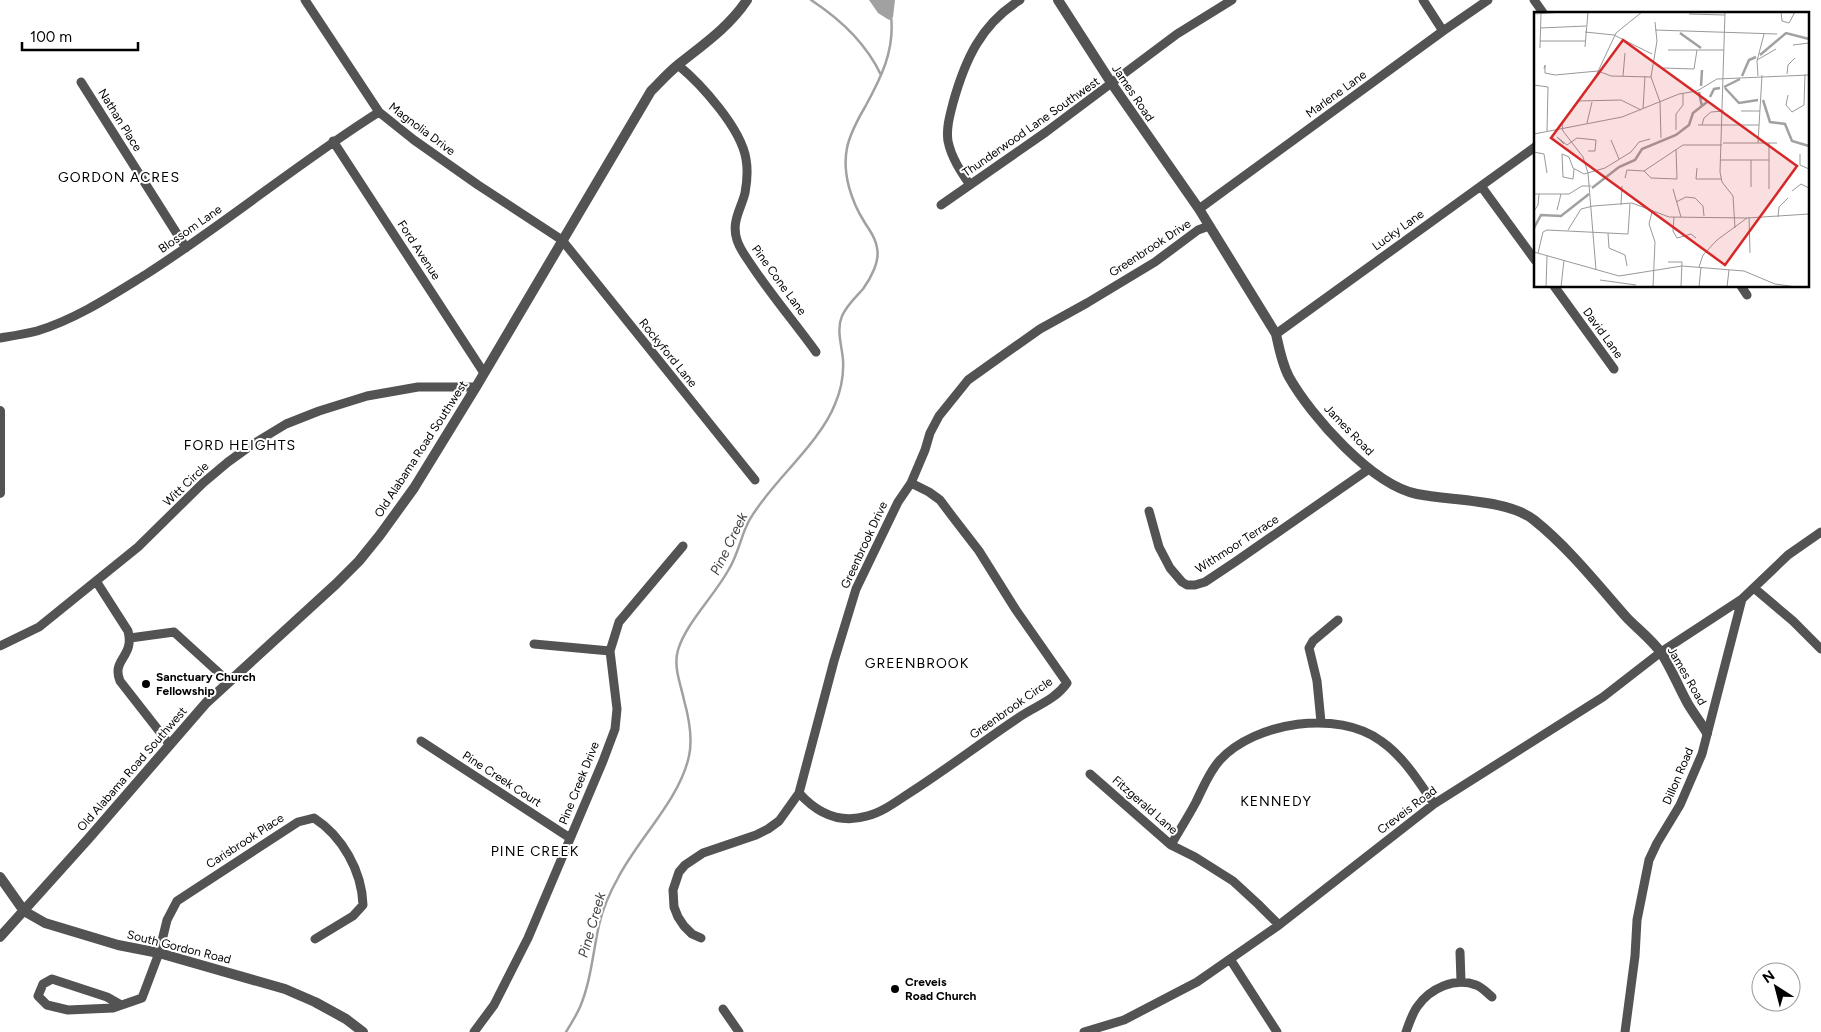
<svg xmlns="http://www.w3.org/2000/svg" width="1821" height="1032" font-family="Figtree,sans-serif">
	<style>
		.water { fill: #a1a1a1 }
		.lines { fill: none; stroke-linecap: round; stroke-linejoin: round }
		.stream { stroke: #a1a1a1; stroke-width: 2.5 }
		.minor { stroke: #535353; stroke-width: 9 }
		.tertiary { stroke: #535353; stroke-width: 10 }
		.poi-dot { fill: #000; stroke: #fff; stroke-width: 2 }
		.labels { text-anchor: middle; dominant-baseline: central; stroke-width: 4; stroke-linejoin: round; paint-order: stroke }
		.street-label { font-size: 12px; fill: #000; stroke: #fff }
		.poi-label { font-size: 12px; font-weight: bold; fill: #000; stroke: #fff; text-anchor: start }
		.neighbourhood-label { font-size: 14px; letter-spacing: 1px; fill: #000; stroke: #fff }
		.water-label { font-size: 14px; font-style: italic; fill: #424242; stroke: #fff }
		.inset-river { fill: none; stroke: #a1a1a1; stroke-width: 2.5 }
		.inset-road { fill: none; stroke: #999; stroke-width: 1 }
		.view { fill: #d62828; fill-opacity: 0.15; stroke: #d62828; stroke-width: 2.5 }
		.inset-edge { fill: none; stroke: #000; stroke-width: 2.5 }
	</style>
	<rect width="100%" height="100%" fill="#fff"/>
	<path class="water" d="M869,0H895L893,17L889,20L878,13Z"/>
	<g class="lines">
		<path class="stream" d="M811,0C840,19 866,43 881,75
			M566,1032C571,1024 576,1016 580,1007C591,981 593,952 599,925C603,908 610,892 618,878C638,839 680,799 689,756C693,738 689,718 684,700C681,685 673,667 678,650C686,623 715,595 729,569C737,556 740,541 746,527C750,517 757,508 764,499C785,471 823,436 835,404C841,390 844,376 843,360C842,346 836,330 842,316C847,305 855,298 863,289C871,278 880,261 877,248C876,238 870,231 865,223C851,201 842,173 847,148C850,133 858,119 865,107C881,78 895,50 891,16"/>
		<path class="minor" d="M305,0L379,112L414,140L478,185L562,240L755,480
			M1423,0L1443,31
			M1534,0L1544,14
			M678,65C701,84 741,128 746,159C748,170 747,182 745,193C741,209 731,222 737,240C740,250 747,258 752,266C772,296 795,323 816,352
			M81,82L186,248
			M333,141L484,373
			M970,185C961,172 951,157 948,141C946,128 950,115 953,103C965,60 981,24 1020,0
			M1481,186L1535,260
			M941,205L1046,132L1177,34L1232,0
			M1199,209L1443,31L1488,0
			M1554,286L1614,369
			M1741,286L1747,295
			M1276,334L1535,147
			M0,338C12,336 25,334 37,331C76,319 111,296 145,275C225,224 298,163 379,112
			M1149,511L1159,547L1170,568L1182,582L1187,585H1195L1205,582L1235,562L1369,469
			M96,581L128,631C135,657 111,659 120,681L170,745
			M1754,588L1793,621L1821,649
			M130,638L174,632L229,682
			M534,644L610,651
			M0,646L39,627L138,547L203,483L228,462L253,444L286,424L319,411L367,396L418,387H476
			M1321,722L1317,681L1309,648L1313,641L1338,620
			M421,741L570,838
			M1090,774L1171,845L1195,857L1233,881L1258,904L1279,925
			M799,793C817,813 840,824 867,816C883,812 897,801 911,792C947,769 982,742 1018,718C1035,706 1054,701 1067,683L1016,610L979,551L952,516L940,500L929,492L911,483
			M1171,845C1179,831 1188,817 1196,802C1203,788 1209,772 1220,760C1255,722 1338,709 1381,741C1404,757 1419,782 1434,804
			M701,938L692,934L684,926L678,917L674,907L673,890L679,872L685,865L703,853L756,835L768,829L779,821L799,793L834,661L856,589L898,502L911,483L925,450L930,433L939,416L968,380L989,365L1040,329L1087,303L1155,262L1198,230L1209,226
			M1460,952L1461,981
			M1230,959L1277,1032
			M121,1005L107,997L52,979L43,984L38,996L47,1005L68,1010L113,1008L142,998L159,953L167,920L177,901L298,822L314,818C342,836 362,871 363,905L353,916L315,939
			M723,1009L739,1032
			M474,1032L494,1005L528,938L603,761L615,729L617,709L610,651L619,622L683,546
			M1084,1032L1124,1020L1197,982L1279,925L1434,804L1603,697L1661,652L1742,599
			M1406,1032C1409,1024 1412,1014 1417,1007C1430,988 1455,977 1476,985C1482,987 1487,993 1492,997
			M1625,1032L1635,956L1637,920L1649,860L1657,843L1680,805L1702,754L1742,599L1788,555L1821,532"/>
		<path class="tertiary" d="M1058,0L1112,84L1199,209L1276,334C1279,348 1282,364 1289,377C1311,416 1372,485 1417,494C1451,501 1508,499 1534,520C1569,548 1598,585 1628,619C1639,630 1653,641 1662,654C1672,670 1679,688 1688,704C1694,714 1701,723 1707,733
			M0,411V493
			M0,877L24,911L45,923L118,945L159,953L285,989L315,1002L346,1019L363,1032
			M0,937L89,838L206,703L336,584L359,561L380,535L414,488L476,387L651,91C660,82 669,72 679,64C704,44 729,27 747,0"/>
	</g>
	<g class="poi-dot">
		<circle cx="146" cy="684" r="5"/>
		<circle cx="895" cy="989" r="5"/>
	</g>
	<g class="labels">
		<g class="street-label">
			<text transform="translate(1133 93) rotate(56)">James Road</text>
			<text transform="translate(1336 94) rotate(-36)">Marlene Lane</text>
			<text transform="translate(120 120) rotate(58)">Nathan Place</text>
			<text transform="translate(1031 127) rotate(-35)">Thunderwood Lane Southwest</text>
			<text transform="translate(422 129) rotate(37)">Magnolia Drive</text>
			<text transform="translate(190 229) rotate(-35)">Blossom Lane</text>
			<text transform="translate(1398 230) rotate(-36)">Lucky Lane</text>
			<text transform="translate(1150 248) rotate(-33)">Greenbrook Drive</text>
			<text transform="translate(419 250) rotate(57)">Ford Avenue</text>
			<text transform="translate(779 280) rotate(54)">Pine Cone Lane</text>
			<text transform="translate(1603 333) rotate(54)">David Lane</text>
			<text transform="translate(668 353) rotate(51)">Rockyford Lane</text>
			<text transform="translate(1349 430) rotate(46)">James Road</text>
			<text transform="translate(421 449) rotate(-57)">Old Alabama Road Southwest</text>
			<text transform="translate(186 484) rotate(-44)">Witt Circle</text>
			<text transform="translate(1237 544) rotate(-33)">Withmoor Terrace</text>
			<text transform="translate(864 545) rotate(-65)">Greenbrook Drive</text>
			<text transform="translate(1687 676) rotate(60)">James Road</text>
			<text transform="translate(1011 708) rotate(-35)">Greenbrook Circle</text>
			<text transform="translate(132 769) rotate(-49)">Old Alabama Road Southwest</text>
			<text transform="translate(1678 776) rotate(-67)">Dillon Road</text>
			<text transform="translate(502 779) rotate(33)">Pine Creek Court</text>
			<text transform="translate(579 783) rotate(-68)">Pine Creek Drive</text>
			<text transform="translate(1145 805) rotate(41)">Fitzgerald Lane</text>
			<text transform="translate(1407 810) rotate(-37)">Creveis Road</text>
			<text transform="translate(245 841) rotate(-33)">Carisbrook Place</text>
			<text transform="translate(179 947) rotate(14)">South Gordon Road</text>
		</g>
		<g class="poi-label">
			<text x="156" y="677">Sanctuary Church<tspan x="156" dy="14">Fellowship</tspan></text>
			<text x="905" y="982">Creveis<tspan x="905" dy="14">Road Church</tspan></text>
		</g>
		<g class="neighbourhood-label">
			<text x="119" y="177">GORDON ACRES</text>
			<text x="240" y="445">FORD HEIGHTS</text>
			<text x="917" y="663">GREENBROOK</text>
			<text x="1276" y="801">KENNEDY</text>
			<text x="535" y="851">PINE CREEK</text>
		</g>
		<g class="water-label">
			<text transform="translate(729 544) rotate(-64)">Pine Creek</text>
			<text transform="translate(592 925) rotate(-74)">Pine Creek</text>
		</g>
	</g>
	<g transform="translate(1534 12)">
		<rect width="275" height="275" fill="#fff"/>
		<path class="inset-river" d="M146,21L167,36M226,43L252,21L275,27M208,64L215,48L222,45M167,74L168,58M190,75L206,67M191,76L205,91L224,88M165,80L168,95M176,85L180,77L186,76M229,88L236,110L251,112L258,129L275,134M58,176L85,155L101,148L108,137L142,123L155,113L159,101L173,90M0,216L7,203L27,204L55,182"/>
		<path class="inset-road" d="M56,0H74M191,0L186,160L188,170L199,184L201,216M247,0L248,9L255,11L261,0M0,2L29,0M155,2L191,3M121,10L123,29L117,65L126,90L127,126M6,16L52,14M121,18L243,22M51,20L80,23L118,42M6,29H51M259,33L275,31M51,35L54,0M6,36L7,1M134,38H190M223,48L242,37M129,56L160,57L163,38M10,57L11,53V61L21,63L64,59L77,64L117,65M253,62L254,53L261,46M89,64L91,41M224,64L223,49L230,22M0,73L14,75L13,119M254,83L252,93L258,100L270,93L271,62M43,89L87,88L107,98M109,97L111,64M207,99H226M53,111L58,90M164,113H225M168,113L170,106L177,100L190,99M142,118V102L149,93V81M0,122L88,105L145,82L163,79L183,67L275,63M77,128L85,147M189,131H243M224,131L228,63M30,132L23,125L33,133L43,126L62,128L61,139H54M0,140L10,142L13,161M266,142V153L275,157M187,148H235M163,156L162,167H187M40,157L39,167L29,165L28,142L35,145L39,156L50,162L71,156L97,140L105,130L116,127M110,159L117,166L143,167L142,137M91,166L93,158L110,159L149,133H188M217,175V148M139,177L147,205M235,177V131M258,179L267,172L275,176M0,182H35L48,174H57M142,190L152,185L161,186L169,194L170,204M87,193L88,174M23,198L27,182M0,199L4,193L5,182M118,200L115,212L121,230L119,275M140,205L139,219L143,226L157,222L162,226M215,205L216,241M244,205L245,195L254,186M34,218L47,197L59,194L98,191L135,205L213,206M74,221L75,236L91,243L93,254M0,240L85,264L148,254L210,259L241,272L263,275M4,241L9,220L13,218L94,222L96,192M134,250H148L147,275M165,255L169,243L183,228L213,206L275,202M62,258L54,161L49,145L29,119L28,112L60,68L82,21L108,0M66,268L102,273M12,275L13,244M27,275L30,248M165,275L167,255M193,275L195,258"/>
		<path class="view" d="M89,28L263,154L191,253L17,126Z"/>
		<rect width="275" height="275" class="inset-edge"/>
	</g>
	<g transform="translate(1776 987) rotate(324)"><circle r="24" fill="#ffffff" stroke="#999999"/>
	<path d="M0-4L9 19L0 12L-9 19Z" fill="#000000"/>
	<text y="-8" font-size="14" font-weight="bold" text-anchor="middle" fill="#000000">N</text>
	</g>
	<path d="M22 42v8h116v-8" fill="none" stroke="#000000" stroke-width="2.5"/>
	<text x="30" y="42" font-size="15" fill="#000000" stroke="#ffffff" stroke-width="4" paint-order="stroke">100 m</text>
</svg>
